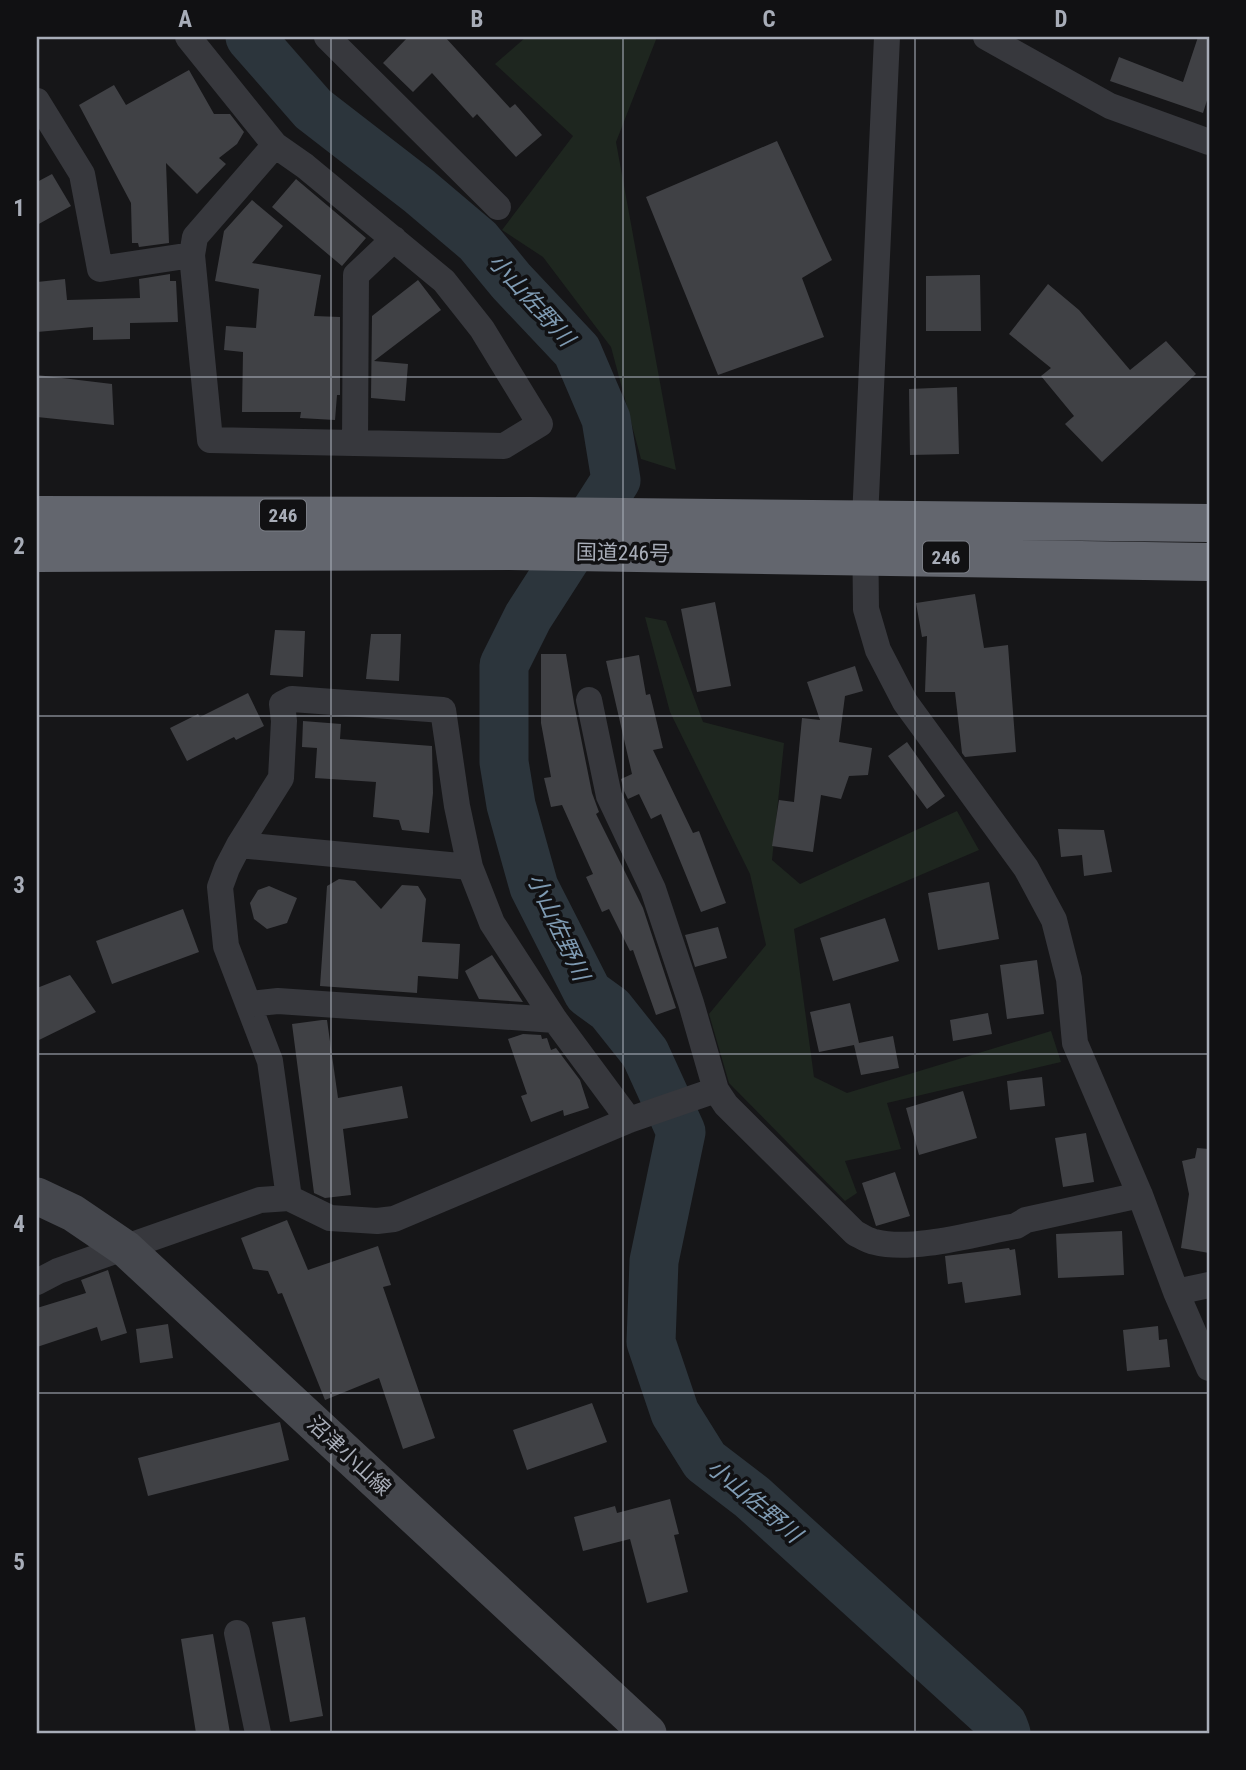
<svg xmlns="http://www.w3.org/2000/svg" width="1246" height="1770" font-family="'Roboto Condensed','Noto Sans JP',sans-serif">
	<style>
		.green { fill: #1e261f }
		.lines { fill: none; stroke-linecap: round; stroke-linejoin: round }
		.river { stroke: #2c353c; stroke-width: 49 }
		.building { fill: #404145 }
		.street { stroke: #37383d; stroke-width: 26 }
		.secondary { stroke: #45474d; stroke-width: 37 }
		.highway { stroke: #63666e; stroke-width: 38 }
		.grid { fill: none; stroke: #a8adb8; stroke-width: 2; stroke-opacity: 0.55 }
		.labels { text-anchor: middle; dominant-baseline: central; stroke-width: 7; stroke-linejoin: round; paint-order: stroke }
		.shield { fill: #111113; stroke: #7b7e86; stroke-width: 2 }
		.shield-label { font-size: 19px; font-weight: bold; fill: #a8adb8 }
		.street-label { font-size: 21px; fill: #a8adb8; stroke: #111113 }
		.water-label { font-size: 23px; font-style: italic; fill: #7f9bb3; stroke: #111113 }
		.neatline { fill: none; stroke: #a8adb8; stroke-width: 2.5 }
		.grid-label { font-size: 23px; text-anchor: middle; font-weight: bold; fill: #a8adb8 }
	</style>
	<rect width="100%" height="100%" fill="#161618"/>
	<path class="green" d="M526,37H657L616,142L676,470L641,459L611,347L543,257L502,230L573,136L495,64Z
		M645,617L666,621L703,722L784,743L772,860L800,884L957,811L979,850L794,929L814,1077L847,1093L1051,1031L1061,1062L887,1103L901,1149L845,1161L857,1193L845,1201L729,1083L709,1014L766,945L750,874L670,712Z"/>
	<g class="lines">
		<path class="river" d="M250,37L313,109L419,191L478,241L511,281L577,351L606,419L616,480L528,617L504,665V762L511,805L534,887L588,993L610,1009L645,1053L681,1132L654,1261L651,1342L675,1413L705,1461L752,1497L1003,1725L1006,1733"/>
	</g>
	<path class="building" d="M408,37H445L510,108L515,104L542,135L516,157L477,114L473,118L432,73L413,92L383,63Z
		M1198,37H1209V94L1203,113L1110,81L1119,57L1183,82Z
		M189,70L214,114H230L244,132L237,144L219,158L226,164L197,194L166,163L169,243L139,247L138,243H132L131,203L79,105L114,85L126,105Z
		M777,141L832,260L802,278L824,337L718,375L646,197Z
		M52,174L71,206L37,225V182Z
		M296,179L366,238L342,266L272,207Z
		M252,200L283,226L252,263L321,275L314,316L340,317V395H337L335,420L300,418L301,412H242L243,352L224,350L226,326L256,328L259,289L215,281L224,231Z
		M170,274V281H176L178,322L130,323V339L93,340V327L37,332V282L65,279L67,300L140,298L139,279Z
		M980,275L981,331H926V276Z
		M418,280L441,310L374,361L408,364L405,401L371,398L372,316Z
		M1048,284L1079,310L1130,370L1166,341L1196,374L1102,462L1065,424L1074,416L1041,376L1051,368L1009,334Z
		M37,375L112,384L114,425L37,417Z
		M957,387L959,454L910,455L909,389Z
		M975,594L984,648L1008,645L1016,752L965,757L962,753L955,692H925L927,636L922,637L916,603Z
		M715,602L731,686L697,692L681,609Z
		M275,630L305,631L303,677L270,675Z
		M371,634H401L399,681L366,679Z
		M541,654H566L574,703L592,793L599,812L596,814L643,908L676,1008L656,1015L633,950L630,951L609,909L602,912L586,877L593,874L562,805L551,807L544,778L551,777L541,723Z
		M639,655L646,695L650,694L663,748L653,750L693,833L699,831L726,903L701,912L661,814L651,819L639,794L628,799L624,791L621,779L632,774L606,661Z
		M855,666L863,691L845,696L839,742L872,748L868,775L849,776L841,799L821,795L813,852L772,846L779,800L794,802L802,718L820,720L807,682Z
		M248,693L264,726L236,740L234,737L187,761L170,728L198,714L200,717Z
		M303,721L341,724L340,739L432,746L433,793L429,833L402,830L399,820L373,817L376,782L315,778L317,748L302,747Z
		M907,742L945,796L927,809L888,756Z
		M1058,829L1104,830L1112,872L1084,876L1082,855L1061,857Z
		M339,879L355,881L381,909L402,885L418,886L426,899L422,942L460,944L458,979L418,976L417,993L320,986L327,886Z
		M989,882L999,939L938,950L928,893Z
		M269,886L297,898L287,923L267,929L254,919L250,903L258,890Z
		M183,909L199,952L112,984L96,941Z
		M885,918L899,961L833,981L820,938Z
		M718,927L727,958L695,967L685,935Z
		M492,955L523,1002L479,999L465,971Z
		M1037,960L1044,1014L1007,1019L1000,965Z
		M70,975L96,1012L37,1041V988Z
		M850,1003L859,1043L893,1036L899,1068L861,1075L854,1045L819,1052L810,1012Z
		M988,1013L992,1034L953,1041L950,1020Z
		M322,1020H327L338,1098L402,1086L408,1118L343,1129L351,1195L325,1198L314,1193L292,1024Z
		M523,1034L541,1035L542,1039L547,1038L551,1050L556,1048L580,1080L589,1108L564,1116L563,1110L531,1122L521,1096L527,1094L508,1039Z
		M1042,1077L1045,1106L1010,1110L1007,1081Z
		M963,1091L977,1138L919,1155L906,1108Z
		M1086,1133L1094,1182L1063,1187L1055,1138Z
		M1197,1148L1209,1149V1253L1181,1248L1189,1194L1182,1161L1195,1158Z
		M895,1172L910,1216L876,1226L862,1183Z
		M287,1220L308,1270L378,1246L391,1285L383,1287L435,1438L403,1449L379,1378L325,1400L282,1293L278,1294L268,1271L253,1269L241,1238Z
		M1122,1231L1124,1275L1058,1278L1056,1234Z
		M1009,1248L1010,1250L1015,1249L1021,1295L965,1303L962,1282L948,1284L945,1256Z
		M108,1270L127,1333L101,1341L97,1327L37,1347V1308L86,1293L81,1280Z
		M168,1324L173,1358L140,1363L136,1329Z
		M1158,1326L1159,1340L1167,1339L1170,1367L1127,1371L1123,1330Z
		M592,1403L607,1442L527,1470L513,1430Z
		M280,1422L289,1460L148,1496L138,1458Z
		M670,1499L679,1534L674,1535L688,1592L647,1603L630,1539L583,1551L574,1517L615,1506L617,1513Z
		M305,1617L323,1716L290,1722L272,1622Z
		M213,1634L230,1733H196L181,1639Z"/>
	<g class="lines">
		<path class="street" d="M188,37L275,145L305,166L444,281L482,329L540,424L504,446L210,440L192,255L195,237L275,145
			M327,37L498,207
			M887,37L865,519L866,609L878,650L905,702L1026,868L1054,920L1069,979L1075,1043L1140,1195L1176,1292L1209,1368
			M986,37L1110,106L1209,142
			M37,101L82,174L100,269L192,255
			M355,443L356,275L394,239
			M589,700L609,796L653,889L691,1003L716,1090L726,1105L855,1233C861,1236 868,1241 875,1242C913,1252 977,1233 1016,1226L1026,1220L1140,1195
			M239,845L470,867
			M249,1004L278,1001L555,1020
			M289,1198L270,1061L226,946L220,887L227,868L239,845L281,778L284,721L282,704L292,699L443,710L457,806L470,867L492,923L555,1020L629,1120
			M37,1282L58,1271L260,1200L289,1198L330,1218L377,1221L394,1219L629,1120L716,1090
			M1176,1292L1209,1285
			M237,1633L258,1733"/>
		<path class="secondary" d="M37,1196L73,1213L126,1249L648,1733"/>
		<path class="highway" d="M37,515L530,516L1209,523
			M37,553L509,551L1209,562"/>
	</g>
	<path class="grid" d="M331,37V1733M623,37V1733M915,37V1733M37,377H1209M37,716H1209M37,1054H1209M37,1393H1209"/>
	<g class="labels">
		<g class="shield">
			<rect x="260" y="499.5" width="46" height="31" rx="5"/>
			<rect x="923" y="541.5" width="46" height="31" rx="5"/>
		</g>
		<g class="shield-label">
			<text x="283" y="515">246</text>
			<text x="946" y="557">246</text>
		</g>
		<g class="street-label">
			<text transform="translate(623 553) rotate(1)">国道246号</text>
			<text transform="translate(349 1456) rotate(43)">沼津小山線</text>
		</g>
		<g class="water-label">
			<text transform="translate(531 300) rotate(48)">小山佐野川</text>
			<text transform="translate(558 927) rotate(65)">小山佐野川</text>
			<text transform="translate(754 1501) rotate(40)">小山佐野川</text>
		</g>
	</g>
	<rect width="1246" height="1770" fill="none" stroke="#111113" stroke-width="77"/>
	<rect x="38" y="38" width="1170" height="1694" class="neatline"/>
	<g class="grid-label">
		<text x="185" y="27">A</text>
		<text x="477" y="27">B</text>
		<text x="769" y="27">C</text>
		<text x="1061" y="27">D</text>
		<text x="19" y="216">1</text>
		<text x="19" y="554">2</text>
		<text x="19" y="893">3</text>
		<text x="19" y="1232">4</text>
		<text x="19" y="1570">5</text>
	</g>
</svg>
